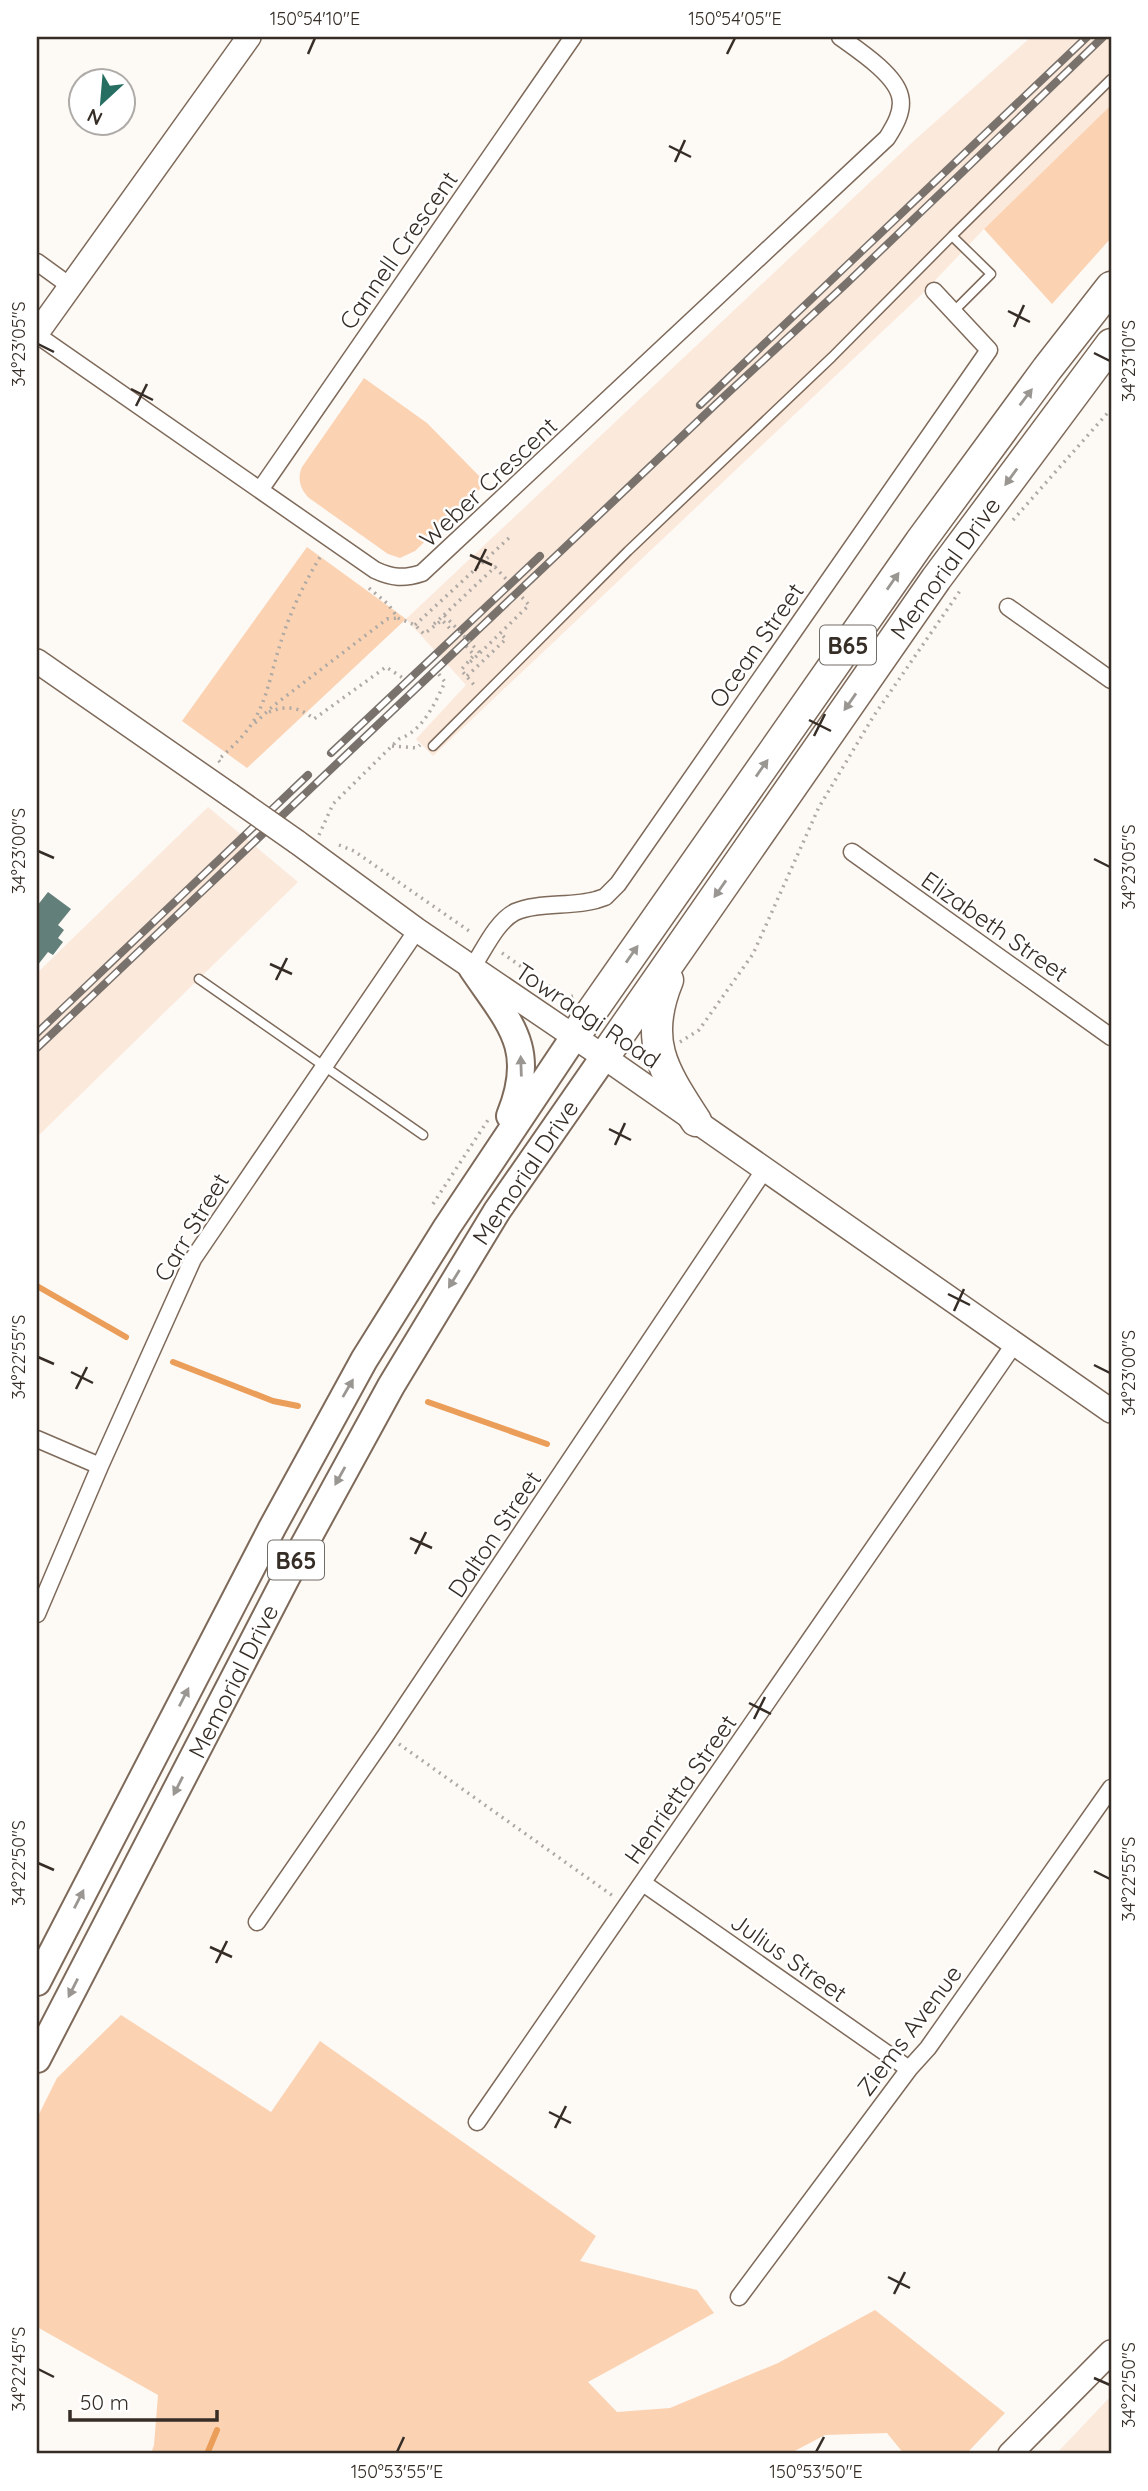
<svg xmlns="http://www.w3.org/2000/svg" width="1148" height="2491" font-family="Quicksand,sans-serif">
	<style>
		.built { fill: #fbe9dc }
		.green { fill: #fbd3b3 }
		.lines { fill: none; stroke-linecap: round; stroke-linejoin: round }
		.stream { stroke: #eb9e59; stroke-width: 6 }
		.building { fill: #637f79 }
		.service-casing { stroke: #7e6a5a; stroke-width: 11 }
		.minor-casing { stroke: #7e6a5a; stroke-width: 19 }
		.secondary-casing { stroke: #7e6a5a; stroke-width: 26 }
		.primary-casing { stroke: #7e6a5a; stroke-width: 30 }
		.motorway-casing { stroke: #7e6a5a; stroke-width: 33 }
		.path { stroke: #afa9a4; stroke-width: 3.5; stroke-dasharray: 2 5; stroke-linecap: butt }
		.service { stroke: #fff; stroke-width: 8 }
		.minor { stroke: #fff; stroke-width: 16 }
		.secondary { stroke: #fff; stroke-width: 23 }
		.primary { stroke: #fff; stroke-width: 26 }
		.motorway { stroke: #fff; stroke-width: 30 }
		.rail-casing { stroke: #79726c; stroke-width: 8 }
		.rail { stroke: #fff; stroke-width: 5; stroke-dasharray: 16; stroke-linecap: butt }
		.secondary-bridge-casing { stroke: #7e6a5a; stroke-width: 26; stroke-linecap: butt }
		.path-bridge { stroke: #afa9a4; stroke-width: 3.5; stroke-dasharray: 2 5; stroke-linecap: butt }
		.secondary-bridge { stroke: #fff; stroke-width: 23 }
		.oneway { fill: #9a9692 }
		.ticks { fill: none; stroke: #352d26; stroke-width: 2.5 }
		.labels { text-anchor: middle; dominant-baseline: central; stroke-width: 5; stroke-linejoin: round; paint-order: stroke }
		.shield { fill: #fff; stroke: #726c67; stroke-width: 2 }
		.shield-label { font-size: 23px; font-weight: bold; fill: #352d26 }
		.street-label { font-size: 24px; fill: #352d26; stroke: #fff }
		.neatline { fill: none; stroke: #352d26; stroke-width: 2.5 }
		.ticks-label { font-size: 18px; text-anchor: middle; fill: #352d26 }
	</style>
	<rect width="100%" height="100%" fill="#fdf9f5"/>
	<path class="built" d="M1031,37H1111V105L984,229L922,294L433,756L416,739L466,685L406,619L917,138Z
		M208,807L298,882L37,1137V973Z
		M1111,2396V2454H1056Z"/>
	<path class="green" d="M1111,105V238L1052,304L984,229Z
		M364,378L427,423L486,483L415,551L400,558L388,554L309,498C300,489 297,478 302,467Z
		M307,547L406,619L247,768L182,721Z
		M121,2015L271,2112L320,2041L596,2236L580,2261L697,2290L714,2313L588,2382L617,2412L670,2408L778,2363L875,2310L1005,2413L966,2454H904L887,2433L825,2435L789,2454H151L154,2445L158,2395L37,2327V2118L57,2078Z"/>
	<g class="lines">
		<path class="stream" d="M37,1286L126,1337
			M173,1362L273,1401L298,1406
			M428,1402L547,1444
			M207,2454L217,2430"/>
	</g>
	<path class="building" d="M48,892L71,909L58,925L64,930L58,938L63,942L53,955L48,952L37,966V906Z"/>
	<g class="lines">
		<g class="service-casing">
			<path id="service" d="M953,312L991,274L952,236L1111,79
				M433,746L628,551L832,357L952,236
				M199,979L423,1135"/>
		</g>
		<g class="minor-casing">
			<path id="minor" d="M37,262L70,286
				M37,335L375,570C392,578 404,579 422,573L887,138C894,127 904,111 900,96C895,74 858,50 840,37
				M260,490L573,37
				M1008,607L1111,680
				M852,852L1111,1037
				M472,968C484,950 496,922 515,912C537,902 572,907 596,900L605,897L618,884L989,350L934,291
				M37,1439L100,1466
				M37,1614L100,1466L193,1259L417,930
				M643,1883L909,2069
				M257,1922L386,1735L765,1169
				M477,2122L1015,1343
				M739,2297L909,2069L928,2048L1111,1788"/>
		</g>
		<g class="secondary-casing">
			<path id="secondary" d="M37,333L249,37
				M37,661L230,795
				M297,842L417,930L604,1057L1111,1411
				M1010,2454L1111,2352"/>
		</g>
		<g class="primary-casing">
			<path id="primary" d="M472,968C509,1023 538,1047 510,1116
				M37,1982L272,1528L364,1360L447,1227L574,1037
				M37,2059L286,1578L391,1386L497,1211L604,1057"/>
		</g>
		<g class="motorway-casing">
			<path id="motorway" d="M668,980C643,1041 663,1070 696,1121
				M574,1037L920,542L1047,369L1111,287
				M604,1057L936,579L1111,344"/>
		</g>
		<path class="path" d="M1013,520L1111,409
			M369,588L388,604L398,618L415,625L424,634L442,620L452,631
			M444,615L495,567L507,580
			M415,625L510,537
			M466,646L474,655L461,670L475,686
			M480,653L529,605L520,595
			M467,676L506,639L501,634
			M269,712C286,705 300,707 314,719L386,667L403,678
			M255,723L273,706L387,619L398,618
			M392,746L417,748L420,745
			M220,762L218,760C233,746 248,733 257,715C268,694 272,670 279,648C289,614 304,583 322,554
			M319,835L333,804L399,739C423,731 435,703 445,682L438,673
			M339,845L354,851L472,933
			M502,953L566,998L573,996
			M680,1042L699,1030L753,954L819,807L873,717L962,588
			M433,1204L488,1120
			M399,1744L613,1896"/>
		<use href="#service" class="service"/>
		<use href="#minor" class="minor"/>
		<use href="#secondary" class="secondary"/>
		<use href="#primary" class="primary"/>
		<use href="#motorway" class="motorway"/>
		<g class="rail-casing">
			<path id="rail" d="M700,405L1087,37
				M331,753L540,556
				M37,1033L308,775
				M37,1048L716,404L847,283L1103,37"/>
		</g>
		<use href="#rail" class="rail"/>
		<g class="secondary-bridge-casing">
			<path id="secondary-bridge" d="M230,795L297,842"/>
		</g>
		<path class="path-bridge" d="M434,624L444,615L480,653L469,663"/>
		<use href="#secondary-bridge" class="secondary-bridge"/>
	</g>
	<defs><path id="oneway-solid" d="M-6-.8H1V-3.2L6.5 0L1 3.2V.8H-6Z" transform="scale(1.75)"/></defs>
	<g class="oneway">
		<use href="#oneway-solid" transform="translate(1026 397) rotate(-53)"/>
		<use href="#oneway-solid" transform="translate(1011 477) rotate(126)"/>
		<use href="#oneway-solid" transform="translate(893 581) rotate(-55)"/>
		<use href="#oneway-solid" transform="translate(850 702) rotate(125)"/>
		<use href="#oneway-solid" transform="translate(762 768) rotate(-55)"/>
		<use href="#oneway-solid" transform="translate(720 889) rotate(125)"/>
		<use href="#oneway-solid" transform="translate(632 954) rotate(-55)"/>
		<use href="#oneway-solid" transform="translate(521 1066) rotate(-92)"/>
		<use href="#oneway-solid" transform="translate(454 1279) rotate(122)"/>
		<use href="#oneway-solid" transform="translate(348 1388) rotate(-60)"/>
		<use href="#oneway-solid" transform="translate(340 1476) rotate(119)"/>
		<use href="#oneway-solid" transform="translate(184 1697) rotate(-63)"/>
		<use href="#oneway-solid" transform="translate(178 1786) rotate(117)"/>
		<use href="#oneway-solid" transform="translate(79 1899) rotate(-63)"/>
		<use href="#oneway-solid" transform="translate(73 1988) rotate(117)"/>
	</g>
	<path class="ticks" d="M308,54L315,38M727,54L735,38M669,146L691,157M675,162L685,140M1008,311L1030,322M1014,327L1024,305M38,344L54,352M1094,353L1110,361M131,389L153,400M136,406L147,384M470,555L492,565M475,571L486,549M809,720L831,731M814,736L825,714M38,851L54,858M1094,859L1110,867M270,964L292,974M276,980L287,958M609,1129L631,1140M615,1145L625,1123M948,1294L970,1305M954,1311L964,1289M38,1357L54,1364M1094,1365L1110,1373M71,1372L93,1383M76,1389L87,1367M410,1538L432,1548M415,1554L426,1532M749,1703L771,1714M754,1719L765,1697M38,1863L54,1870M1094,1871L1110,1879M210,1947L232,1957M216,1963L227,1941M549,2112L571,2123M555,2128L566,2106M888,2277L910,2288M894,2294L905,2272M38,2369L54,2377M1094,2378L1110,2385M397,2452L404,2437M816,2452L824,2437"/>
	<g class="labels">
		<g class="shield">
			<rect x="820" y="625.5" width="56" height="39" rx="5"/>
			<rect x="268" y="1540.5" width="56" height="39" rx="5"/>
		</g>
		<g class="shield-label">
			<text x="848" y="645">B65</text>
			<text x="296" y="1560">B65</text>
		</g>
		<g class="street-label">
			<text transform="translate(398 250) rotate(-55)">Cannell Crescent</text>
			<text transform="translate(488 482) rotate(-43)">Weber Crescent</text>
			<text transform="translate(945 568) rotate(-54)">Memorial Drive</text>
			<text transform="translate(756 645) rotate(-55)">Ocean Street</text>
			<text transform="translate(995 926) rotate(35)">Elizabeth Street</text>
			<text transform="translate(588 1015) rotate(34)">Towradgi Road</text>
			<text transform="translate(525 1172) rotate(-56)">Memorial Drive</text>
			<text transform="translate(191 1227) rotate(-59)">Carr Street</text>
			<text transform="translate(494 1534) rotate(-56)">Dalton Street</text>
			<text transform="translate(233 1681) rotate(-63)">Memorial Drive</text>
			<text transform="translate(680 1789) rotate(-55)">Henrietta Street</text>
			<text transform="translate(789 1957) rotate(35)">Julius Street</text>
			<text transform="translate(909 2030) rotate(-53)">Ziems Avenue</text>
		</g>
	</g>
	<rect width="1148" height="2491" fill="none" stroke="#ffffff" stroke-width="77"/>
	<g transform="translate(102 102) rotate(206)"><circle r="33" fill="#ffffff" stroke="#aeaba8" stroke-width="2"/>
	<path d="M0-5L12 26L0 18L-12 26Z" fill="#266d62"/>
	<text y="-10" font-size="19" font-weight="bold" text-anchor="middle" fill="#352d26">N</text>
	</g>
	<path d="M70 2410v10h147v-10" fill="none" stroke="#352d26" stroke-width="3.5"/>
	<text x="80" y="2410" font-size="21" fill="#352d26" stroke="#ffffff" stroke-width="5" paint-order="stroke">50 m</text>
	<rect x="38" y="38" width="1072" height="2414" class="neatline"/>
	<g class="ticks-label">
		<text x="315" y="25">150°54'10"E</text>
		<text x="735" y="25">150°54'05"E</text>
		<text transform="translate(19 344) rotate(-90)" y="6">34°23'05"S</text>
		<text transform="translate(1129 361) rotate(-90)" y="6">34°23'10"S</text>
		<text transform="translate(19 851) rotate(-90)" y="6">34°23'00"S</text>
		<text transform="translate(1129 867) rotate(-90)" y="6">34°23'05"S</text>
		<text transform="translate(19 1357) rotate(-90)" y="6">34°22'55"S</text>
		<text transform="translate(1129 1373) rotate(-90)" y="6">34°23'00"S</text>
		<text transform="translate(19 1863) rotate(-90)" y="6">34°22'50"S</text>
		<text transform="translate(1129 1879) rotate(-90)" y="6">34°22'55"S</text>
		<text transform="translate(19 2369) rotate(-90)" y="6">34°22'45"S</text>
		<text transform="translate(1129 2385) rotate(-90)" y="6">34°22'50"S</text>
		<text x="397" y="2478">150°53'55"E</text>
		<text x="816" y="2478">150°53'50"E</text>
	</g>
</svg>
